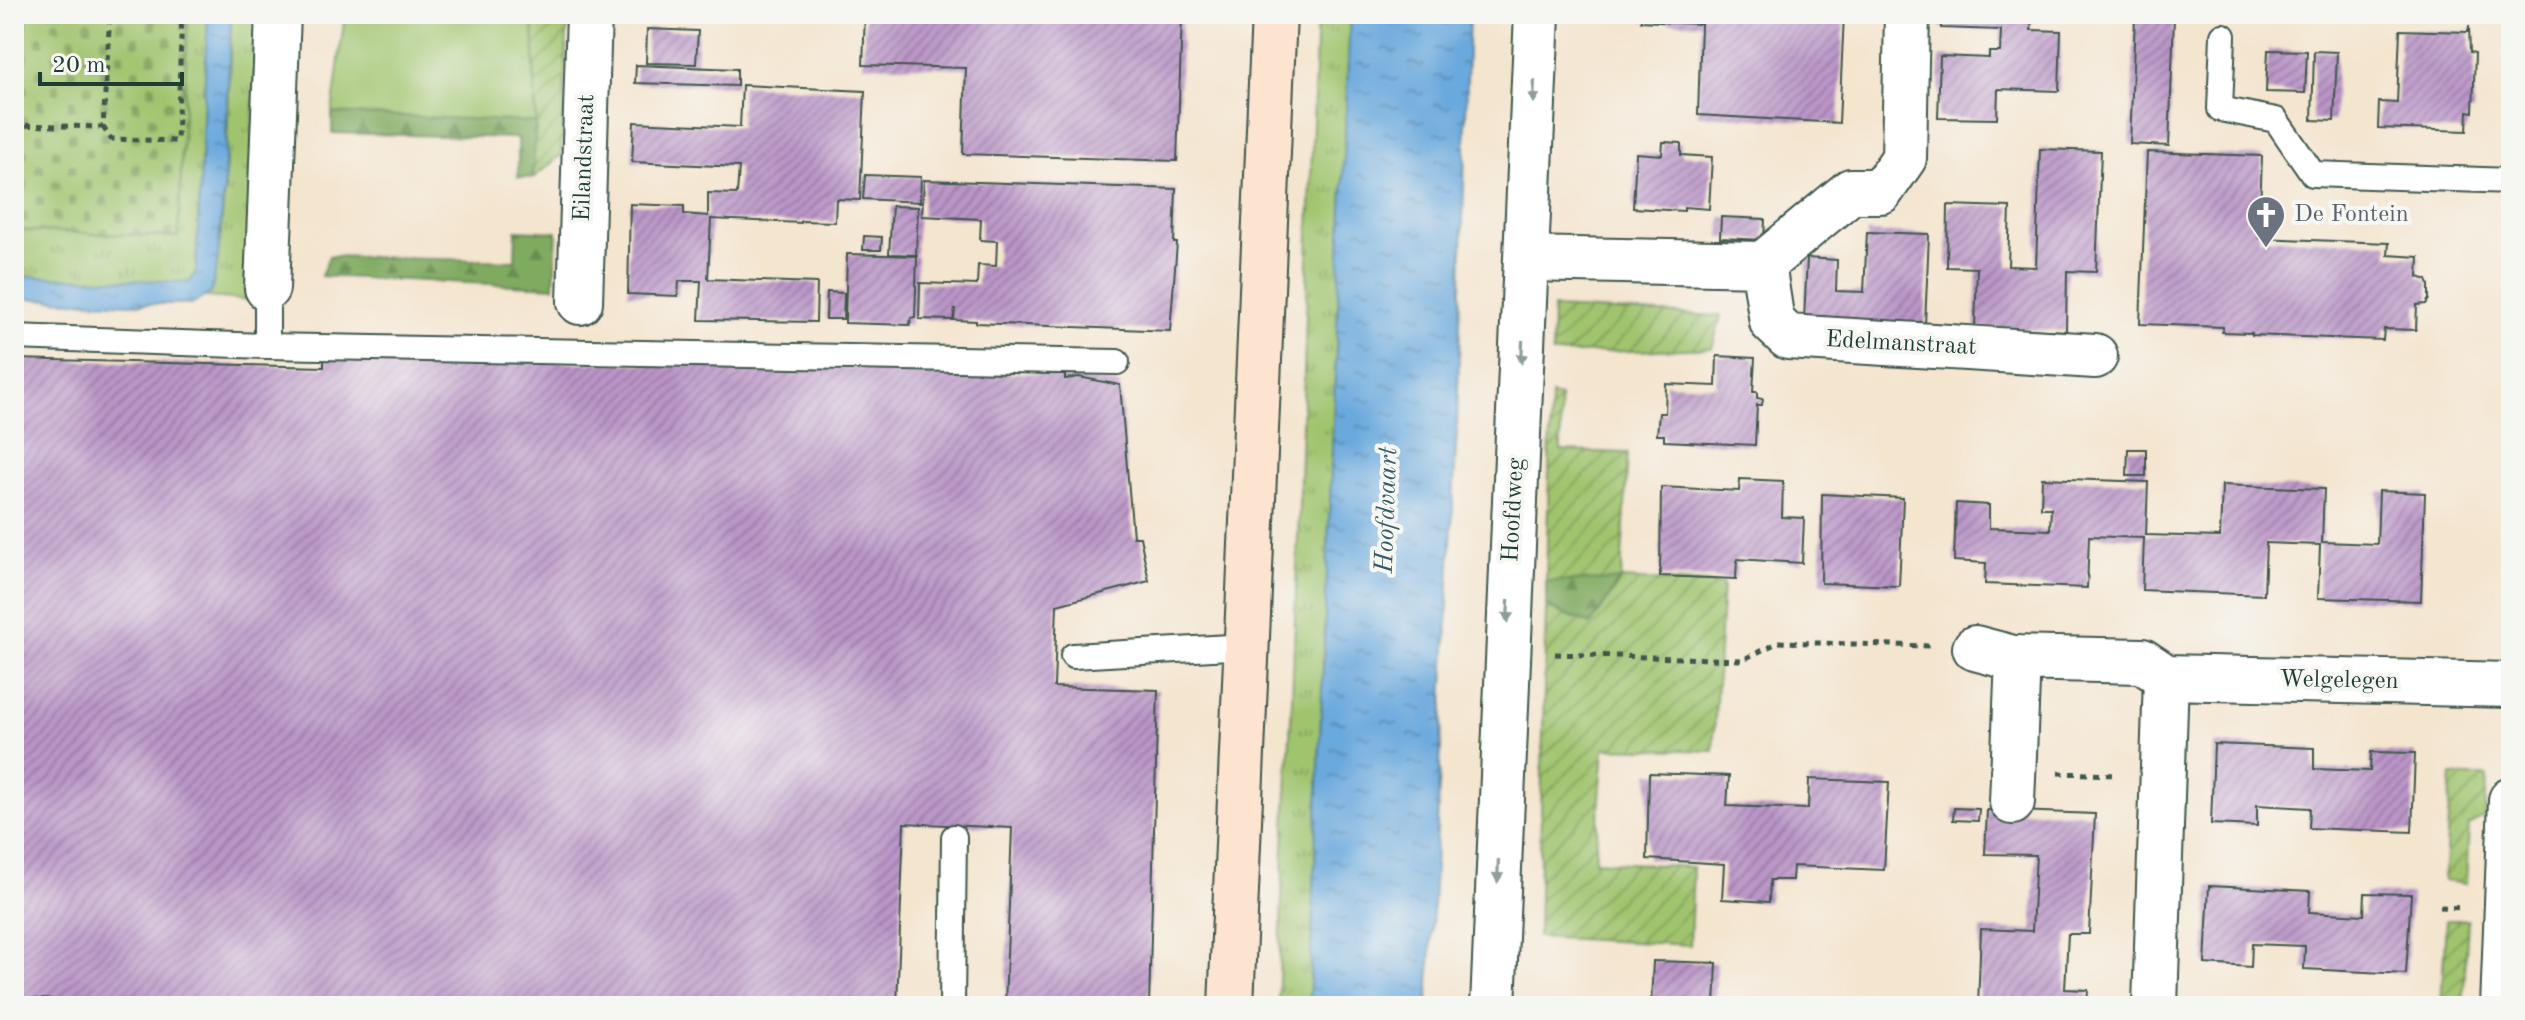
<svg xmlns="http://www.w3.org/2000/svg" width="2525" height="1020" font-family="'Old Standard TT',serif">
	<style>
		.grass { fill: url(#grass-tufts); stroke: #608051; stroke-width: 2 }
		.forest { fill: url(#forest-firs); stroke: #50744a; stroke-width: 2 }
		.cemetery { fill: url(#cemetery-stones); stroke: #608051; stroke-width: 2 }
		.park { fill: #a0c46e; stroke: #608051; stroke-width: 2 }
		.garden { fill: url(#garden-furrows); stroke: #608051; stroke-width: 2 }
		.water { fill: url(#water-ripples); stroke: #457388; stroke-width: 2 }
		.building { fill: url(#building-hatch) }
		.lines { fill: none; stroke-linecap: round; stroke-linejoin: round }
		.lane-casing { stroke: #3f564b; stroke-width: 28 }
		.street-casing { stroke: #3f564b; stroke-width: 48 }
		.secondary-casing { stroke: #3f564b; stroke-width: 48 }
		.path { stroke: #3f564b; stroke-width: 5; stroke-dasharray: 6 6; stroke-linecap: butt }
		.lane { stroke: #fff; stroke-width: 24 }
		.street { stroke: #fff; stroke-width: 44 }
		.secondary { stroke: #fde4d1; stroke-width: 44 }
		.oneway { fill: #8f9e9a }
		.labels { text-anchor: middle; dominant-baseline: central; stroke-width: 8; stroke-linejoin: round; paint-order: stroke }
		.street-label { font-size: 24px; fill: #1f3d34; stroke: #f6f6f2 }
		.worship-label { font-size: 24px; fill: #5b616d; stroke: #f6f6f2; text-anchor: start }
		.water-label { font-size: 26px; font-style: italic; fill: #365d67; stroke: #f6f6f2 }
	</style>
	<defs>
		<pattern id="grass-tufts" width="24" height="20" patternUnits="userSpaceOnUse" patternTransform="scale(2)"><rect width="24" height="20" fill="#a0c46e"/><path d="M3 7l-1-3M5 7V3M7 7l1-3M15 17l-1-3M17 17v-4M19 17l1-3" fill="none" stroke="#82a05b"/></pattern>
		<pattern id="forest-firs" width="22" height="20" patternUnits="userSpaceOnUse" patternTransform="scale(2)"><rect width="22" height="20" fill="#80aa61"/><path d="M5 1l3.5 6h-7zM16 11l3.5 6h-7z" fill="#688c51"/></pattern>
		<pattern id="cemetery-stones" width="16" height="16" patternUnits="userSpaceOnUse" patternTransform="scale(2)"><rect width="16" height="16" fill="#a0c46e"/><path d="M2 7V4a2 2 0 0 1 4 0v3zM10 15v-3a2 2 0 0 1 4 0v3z" fill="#82a05b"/></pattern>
		<pattern id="garden-furrows" width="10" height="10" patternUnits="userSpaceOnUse" patternTransform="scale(2)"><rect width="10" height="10" fill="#a0c46e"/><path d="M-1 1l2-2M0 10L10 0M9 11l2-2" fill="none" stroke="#82a05b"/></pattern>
		<pattern id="water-ripples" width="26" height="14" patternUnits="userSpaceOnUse" patternTransform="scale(2)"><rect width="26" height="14" fill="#6ba9dd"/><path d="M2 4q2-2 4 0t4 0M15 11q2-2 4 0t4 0" fill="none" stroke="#578bb4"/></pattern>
		<pattern id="building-hatch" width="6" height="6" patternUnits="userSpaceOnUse" patternTransform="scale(2)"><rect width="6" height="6" fill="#ba95c7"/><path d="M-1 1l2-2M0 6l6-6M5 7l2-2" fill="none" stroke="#977ba2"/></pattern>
	</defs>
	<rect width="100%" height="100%" fill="#f6f6f2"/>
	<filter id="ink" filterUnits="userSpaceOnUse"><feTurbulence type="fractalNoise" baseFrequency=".0125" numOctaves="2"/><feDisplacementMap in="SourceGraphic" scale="16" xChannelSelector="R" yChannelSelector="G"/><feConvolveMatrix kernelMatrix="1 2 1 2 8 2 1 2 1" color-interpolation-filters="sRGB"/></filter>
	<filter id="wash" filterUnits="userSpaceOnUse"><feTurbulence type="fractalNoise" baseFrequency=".006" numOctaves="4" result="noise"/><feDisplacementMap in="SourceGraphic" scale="32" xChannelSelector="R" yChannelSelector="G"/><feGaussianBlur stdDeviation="1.8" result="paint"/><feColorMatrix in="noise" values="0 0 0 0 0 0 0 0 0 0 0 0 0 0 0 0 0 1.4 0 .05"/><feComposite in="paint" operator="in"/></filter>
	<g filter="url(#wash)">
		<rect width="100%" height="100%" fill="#f4e5cf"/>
		<path class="grass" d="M188,14H208L196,271L190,283L14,276V230L178,237Z
			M231,14H257L246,300L206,297C227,279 230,55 231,14Z
			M1317,14H1350L1309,1006H1278L1284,846L1292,701Z"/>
		<path class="forest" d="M332,113L536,122L533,178L518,177V138L332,133Z
			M516,230L557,232L554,287L321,276L329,256L515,261Z
			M1621,579L1591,624L1546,607V581Z"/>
		<path class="cemetery" d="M14,14H188L178,237L14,230Z"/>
		<path class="park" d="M345,14H533L536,122L332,113Z"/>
		<path class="garden" d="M533,14H568L561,155L533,178L536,122Z
			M1553,308L1721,316L1712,348L1552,354Z
			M1551,395L1560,397L1561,451L1628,453L1621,579L1723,584L1713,751L1604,748L1595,861L1693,867L1690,945L1538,937L1546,607L1591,624L1621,580L1546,581Z
			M2451,776H2487L2485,816L2469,825L2466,884L2444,881Z
			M2446,920H2468L2463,1006H2441Z"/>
		<path class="water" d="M208,14H231L224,191L217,265L211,293L192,304H132L14,298V276L190,282L196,271Z
			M1350,14H1469L1457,426L1428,1006H1309Z"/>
		<g id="blocks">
			<path class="building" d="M865,14H1182L1177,161L963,154L966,68L863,65Z
				M1641,14H1844L1839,123L1698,115L1701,24L1641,21Z
				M1941,14H2032L2031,30L2061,31L2059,91L1998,89L1997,119L1938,118L1940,56L1989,58V52H2000L2001,30L1941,28Z
				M2135,17L2174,18L2169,146L2130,144Z
				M2469,26L2470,52L2475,53L2473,112L2468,111L2467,131L2378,128L2379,102L2397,103L2400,30L2468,32Z
				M647,29L698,31L696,64L646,63Z
				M2268,50L2307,51L2305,93L2266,92Z
				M2314,51L2337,52L2334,121L2312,120Z
				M636,65L737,69V86L635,83Z
				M742,85L865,91L860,200L836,199L835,222L801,221V223L711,219L708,279L817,283L816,322L699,320L701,281H679L678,296L628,294L630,204L684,206V214L708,216V193L737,194L739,167L632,162L634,122L740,127Z
				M1663,142L1681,143V155L1712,157L1709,209L1684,207V211L1633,208L1636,153L1662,155Z
				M2040,149L2101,151L2096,272L2067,271L2066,331L1975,327L1977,268L1947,267L1948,205L2010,207L2008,266L2036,267Z
				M2147,152L2262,156L2259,238L2389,243L2388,255L2419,257L2418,277L2427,280L2429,285V299L2426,304L2417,305L2416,330L2384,329L2383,340L2252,335V333L2222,332L2223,327L2140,324Z
				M865,175L921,177L920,202L863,199Z
				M924,180L1176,189L1174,243H1177L1170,331L976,323V321L954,320L955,308L953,320L919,319L920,283L977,285L978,265L996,266L997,241L980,240L981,219L922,216Z
				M892,206L918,207L916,255L889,254Z
				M1721,217L1765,219L1764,240L1720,238Z
				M1867,232L1929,234L1925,325L1804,320L1807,258L1837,260L1836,291L1864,292Z
				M864,236L882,237L881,250H863Z
				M847,254L917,256L915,317L911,318L910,325L845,323Z
				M827,292L844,293L843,319H826Z
				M324,356L1065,374V379L1079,377L1120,385L1133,537H1140L1149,581L1057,605L1054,687L1158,690L1149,1006H1005L1012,828L904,823L897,1006H204L14,998V359L324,367Z
				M1717,356L1755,358L1753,392H1757V398L1763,399L1762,405H1757L1755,445L1664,441V435H1657L1659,413H1665L1666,384L1716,386Z
				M2128,449H2146V476H2127Z
				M2042,478L2148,482L2146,535L2220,537L2222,485L2324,489L2322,542L2377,544L2379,491L2425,493L2421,601L2318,598L2320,545L2266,543L2264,595L2142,590L2144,538L2089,536L2087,588L1985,584L1986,563L1954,561L1956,503L1989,505V528L2050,530L2051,508H2041Z
				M1740,479L1783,481L1782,517L1804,518L1802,563L1737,559L1736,579L1660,576L1661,487L1739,491Z
				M1822,494L1903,498L1899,586L1821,583Z
				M2214,744L2314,748V769L2370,771L2371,752L2415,753L2412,832L2309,828L2310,808L2257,805V826L2211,824Z
				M1649,773L1729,776L1727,806L1808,809L1809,779L1889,782L1884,870L1793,866L1792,880H1770L1769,902L1722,899L1724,864L1647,859Z
				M1954,808L1979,809L1978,821L1953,820Z
				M1987,810L2095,814L2089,934H2068L2065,989L2088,990L2087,1006H1978L1981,929L2032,931L2036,855L1985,854Z
				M2209,886L2310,891L2309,912L2364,915L2365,893L2411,894L2406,974L2304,969L2305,946L2252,944L2251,967L2205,964Z
				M1653,961L1717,963L1715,1006H1651Z"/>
		</g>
	</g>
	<g filter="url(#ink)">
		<use href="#blocks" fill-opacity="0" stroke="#3f564b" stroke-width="2"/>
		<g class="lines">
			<g class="lane-casing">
				<path id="lane" d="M2223,36L2220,109L2276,120L2313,174L2511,181
					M14,337L267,346V288
					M267,346L1117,362
					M1073,656L1247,646
					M952,1006L954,837"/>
			</g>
			<g class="street-casing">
				<path id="street" d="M1527,259L1763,264L1851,191H1881L1904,158L1907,14
					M1763,264L1772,322L1788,337L2095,356
					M267,288L278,14
					M580,302L589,14
					M1975,648L2013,658L2142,661L2166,677L2511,685
					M2012,802L2018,658
					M1493,1006C1505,675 1524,345 1537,14
					M2155,1006L2166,677
					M2503,1006L2511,800"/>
			</g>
			<g class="secondary-casing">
				<path id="secondary" d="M1231,1006L1274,14"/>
			</g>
			<path class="path" d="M14,125L103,127L110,14
				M103,127L111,139L177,141L182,14
				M1555,654L1742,660L1779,642L1929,646
				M2058,773L2116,775
				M2440,907L2463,908"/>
			<use href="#lane" class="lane"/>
			<use href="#street" class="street"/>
			<use href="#secondary" class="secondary"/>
		</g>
		<defs><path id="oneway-solid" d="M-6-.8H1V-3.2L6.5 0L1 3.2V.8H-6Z" transform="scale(2)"/></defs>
		<g class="oneway">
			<use href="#oneway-solid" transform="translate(1534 92) rotate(92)"/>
			<use href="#oneway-solid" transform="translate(1522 352) rotate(93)"/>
			<use href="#oneway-solid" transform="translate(1508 611) rotate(93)"/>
			<use href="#oneway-solid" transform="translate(1498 871) rotate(92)"/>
		</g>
	</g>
	<defs>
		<g id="church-pin" transform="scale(2)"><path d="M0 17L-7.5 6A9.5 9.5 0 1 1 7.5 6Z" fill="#6b7280" stroke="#f6f6f2"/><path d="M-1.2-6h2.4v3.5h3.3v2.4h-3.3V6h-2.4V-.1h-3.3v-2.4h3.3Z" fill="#fff"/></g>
	</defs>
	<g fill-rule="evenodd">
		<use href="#church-pin" x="2266" y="215"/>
	</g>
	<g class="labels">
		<g class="street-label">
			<text transform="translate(585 158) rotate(-88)">Eilandstraat</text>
			<text transform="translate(1901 344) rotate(3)">Edelmanstraat</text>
			<text transform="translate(1514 510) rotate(-87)">Hoofdweg</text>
			<text transform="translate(2339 681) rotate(1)">Welgelegen</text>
		</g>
		<g class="worship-label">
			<text x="2294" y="215">De Fontein</text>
		</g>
		<g class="water-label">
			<text transform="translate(1387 510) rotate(-88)">Hoofdvaart</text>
		</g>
	</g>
	<rect width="2525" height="1020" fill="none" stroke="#f6f6f2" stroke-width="48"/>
	<path d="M40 72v12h142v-12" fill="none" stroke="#1f3d34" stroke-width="4"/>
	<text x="52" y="72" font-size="24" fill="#1f3d34" stroke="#f6f6f2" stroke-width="6" paint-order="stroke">20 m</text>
</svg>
